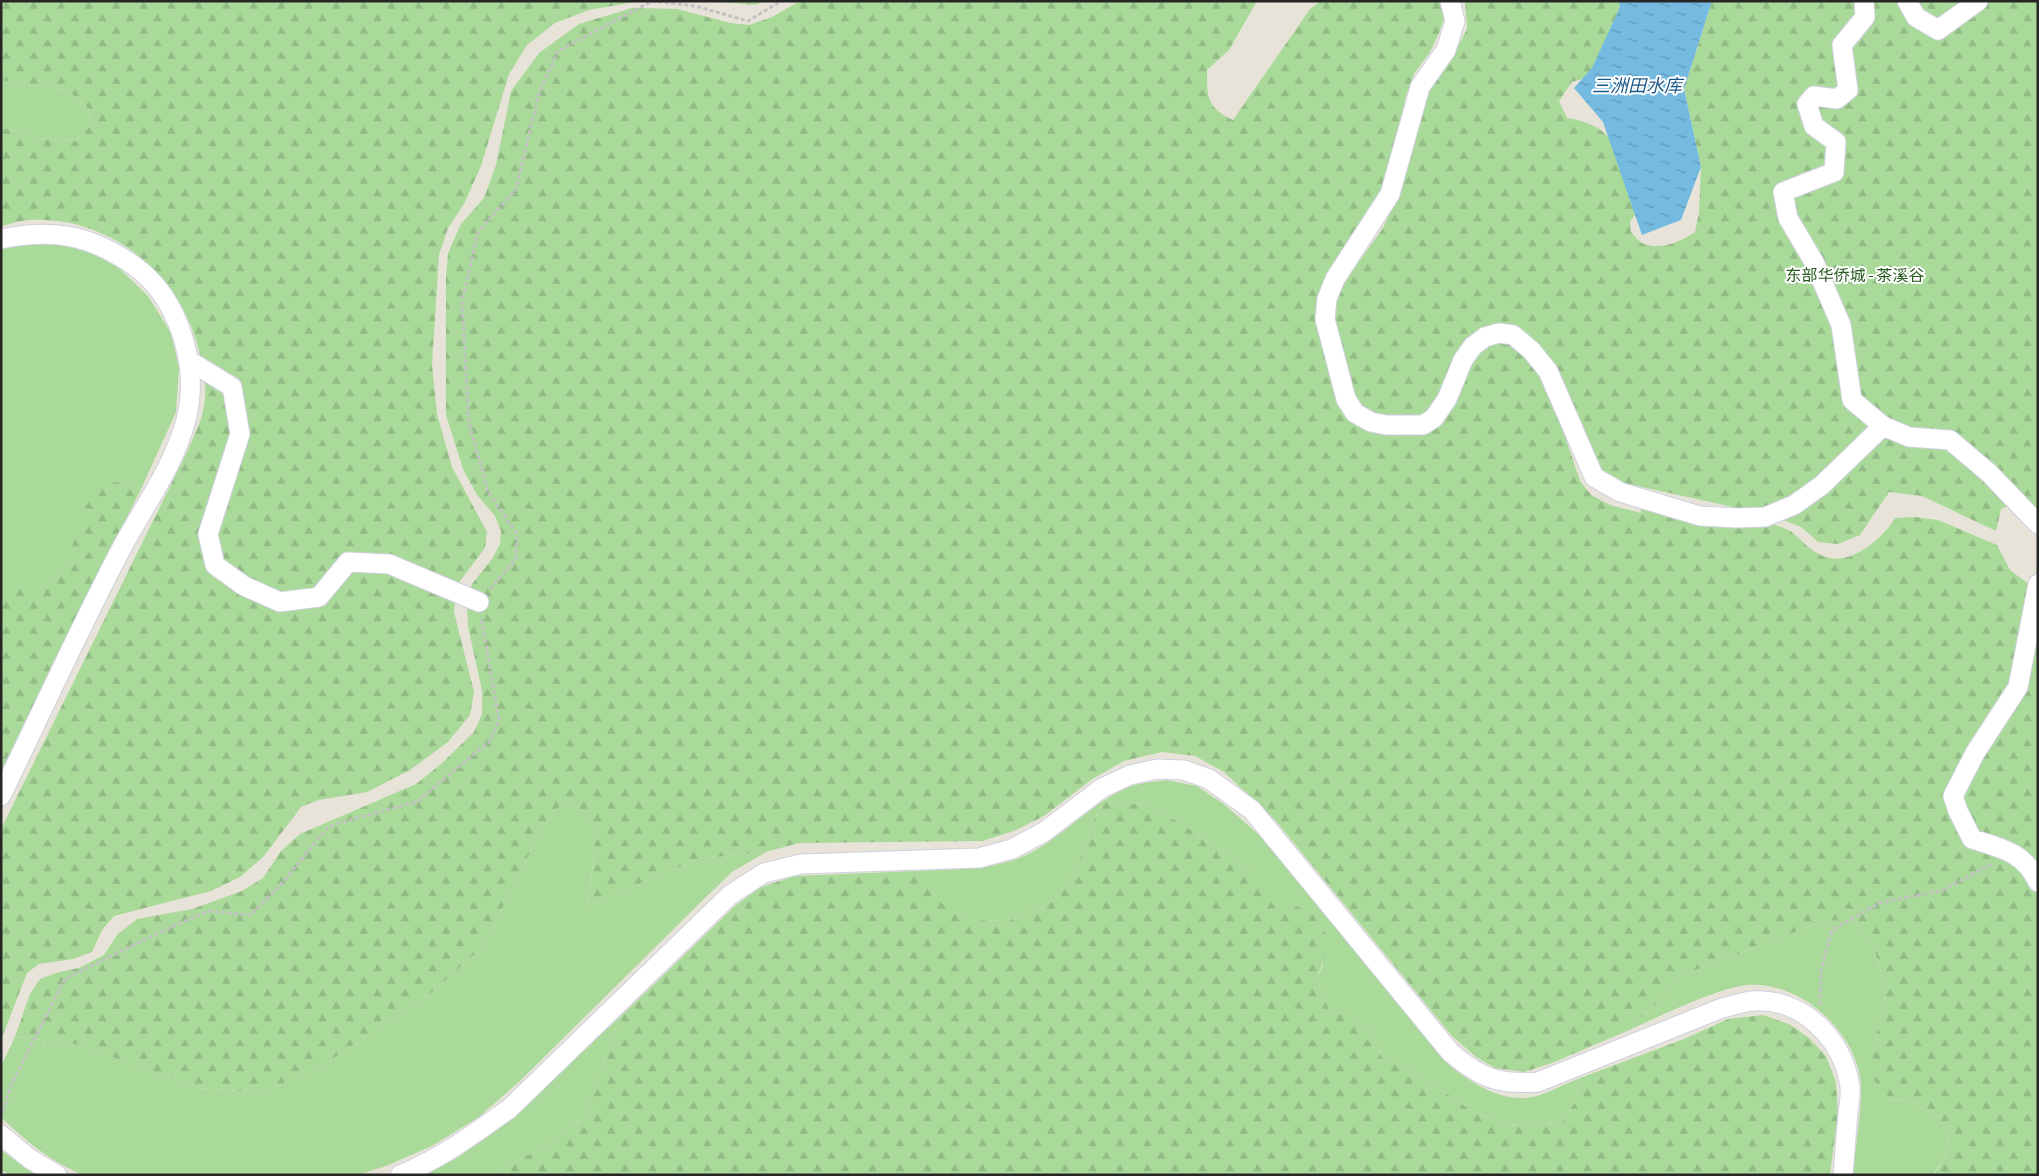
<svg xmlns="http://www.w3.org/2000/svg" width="2039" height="1176" font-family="'Sofia Sans Condensed','Noto Sans SC',sans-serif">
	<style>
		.grass { fill: #aada9a }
		.forest { fill: url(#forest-firs) }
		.water { fill: url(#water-ripples) }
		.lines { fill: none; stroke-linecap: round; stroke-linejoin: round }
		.minor-casing { stroke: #cfd0de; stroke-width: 21 }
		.path { stroke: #c2c2c2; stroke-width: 3; stroke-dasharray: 4 2.5; stroke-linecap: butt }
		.minor { stroke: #fff; stroke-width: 19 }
		.labels { text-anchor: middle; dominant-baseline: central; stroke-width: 4; stroke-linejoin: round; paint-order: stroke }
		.park-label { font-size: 16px; fill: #275b1f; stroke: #fff }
		.water-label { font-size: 18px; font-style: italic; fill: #1a5887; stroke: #fff }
	</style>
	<defs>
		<pattern id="forest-firs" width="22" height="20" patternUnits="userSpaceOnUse" patternTransform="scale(1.25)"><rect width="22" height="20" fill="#aada9a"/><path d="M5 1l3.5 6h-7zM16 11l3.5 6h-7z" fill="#92bb85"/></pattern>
		<pattern id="water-ripples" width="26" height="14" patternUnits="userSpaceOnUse" patternTransform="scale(1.25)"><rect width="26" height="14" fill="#75bbe1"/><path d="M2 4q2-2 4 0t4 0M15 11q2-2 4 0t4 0" fill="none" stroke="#6098b6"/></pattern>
	</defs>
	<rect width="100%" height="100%" fill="#e8e3d9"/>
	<path class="grass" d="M1,80L67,90L89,109L90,126L76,141L37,138L1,127Z
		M23,244L60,245L91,252L120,269L148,296L171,333L179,368L176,412L142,487L111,481L77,532L67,565L43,586L5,593L1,592V249Z
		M1166,780L1197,786L1225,805L1259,835L1450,1066C1475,1085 1507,1106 1540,1095C1554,1090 1567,1083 1580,1078L1577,1099L1562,1121L1518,1126L1477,1114L1413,1071L1381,1057L1371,1030L1348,1015L1329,1009L1317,980L1323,963L1295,905L1279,901L1249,869L1177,821L1146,805L1102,801L1076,869L1055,900L1008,921L970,920L945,908L915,871C951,869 990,871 1024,856C1064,838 1091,801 1132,786C1143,782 1156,782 1166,780Z
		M570,802L588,814L596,835L588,906L698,859L766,852L732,872L706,897L521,1080L479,1117L432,1146L386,1166L357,1175H84C52,1163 26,1141 1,1117V1066L15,1037L75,1044L199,1088L261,1093L317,1069L430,994L484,946L536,840L554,810Z
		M1826,920L1855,922L1873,944L1886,991L1873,1051L1891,1099L1909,1100L1940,1118L1951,1147L1934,1173L1931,1175H1853C1855,1147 1862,1111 1861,1084C1857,1032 1800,981 1748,985C1715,988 1653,1020 1620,1034L1652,1008L1683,975Z
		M620,1017L586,1116L544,1147L488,1175H425L460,1156L506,1123Z
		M1,1150L35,1175H11L1,1170Z"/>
	<path class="forest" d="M1,1H656L635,2L589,10L555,23L527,45L509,74L481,166L464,204L448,228L439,255L432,365L437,414L452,467L487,532L485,548L457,585L454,612L474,692L470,715L448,742L410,770L367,792L319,800L301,807L264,856L240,877L211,891L114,916L102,930L92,952L73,959L39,964L27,973L1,1040V829L188,450C193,438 200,424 203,411C208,392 204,370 199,351C182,276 111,216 31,220C21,220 11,224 1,226V127L37,138L76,141L90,126L89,109L67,90L1,80Z
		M711,1H766L755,5Z
		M800,1H1257L1229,50L1207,70C1207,97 1207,108 1233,120L1310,9L1321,1H1440L1445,16L1439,33L1430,52L1414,74L1406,96L1386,189L1327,281L1346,416L1425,429L1461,380L1480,350L1497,342H1509L1525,354L1541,373L1553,400L1580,481L1591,495L1610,505L1641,513V500L1775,525C1781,527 1788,529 1793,533C1803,541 1809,550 1821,555C1847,569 1882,540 1895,518L1915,517L1938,520L1997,545L2010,570L2031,586L2038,580V1175H1931L1935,1173L1951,1147L1940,1118L1909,1100L1891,1099L1872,1078L1873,1051L1886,991L1873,944L1855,922L1826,920L1683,975L1652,1008L1620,1034L1552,1063L1524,1072L1495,1068L1476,1057L1452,1036L1275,820L1224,772L1195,756L1162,752L1124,761L1091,780L1044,816L1014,831L982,841L799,843L766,852L698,859L588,906L596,835L588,814L570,802L554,810L536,840L484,946L430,994L317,1069L261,1093L199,1088L75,1044L15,1037L30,994L40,979L59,972L79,968L104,955L117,935L137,919L192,909L242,891L263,878L281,851L300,834L416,784L441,764L474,732L482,714V691L468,626L467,603L472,584L492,559L500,544L501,531L495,516L477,495L463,469L446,415V276L448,253L461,224L484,198L496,165L511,91L539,53L579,24L632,8L678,9L730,23L749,25L772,17Z
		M1465,1H1631L1593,76L1572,82L1559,101L1567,118C1623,126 1624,166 1638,212L1630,221L1631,232C1634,235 1638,241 1642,243C1660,251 1680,242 1695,232L1699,213L1701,167L1684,89L1712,1H2038V512L2022,500L2001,509L1996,531L1922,496L1889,492L1860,535L1838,544L1818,542L1801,527L1774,516L1619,482L1595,470L1568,390L1546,356L1504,325L1482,327L1464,343L1431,410L1416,419L1383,420L1354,404L1331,314L1338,291L1383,228L1394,204L1427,88L1437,69L1457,48L1467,29Z
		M111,481L142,487L1,771V592L43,586L67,565L86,497Z
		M1102,801L1146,805L1177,821L1249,869L1279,900L1295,905L1316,917L1329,940L1317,980L1329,1009L1348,1015L1371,1030L1381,1057L1413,1071L1477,1114L1518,1126L1562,1121L1577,1099L1580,1078L1684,1039L1728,1019L1763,1015L1789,1024L1809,1038L1826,1056L1836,1082L1838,1114L1830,1175H488L544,1147L586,1116L620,1017L735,906L761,887L795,876L915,871L946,908L970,920L1008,921L1055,900L1076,869Z"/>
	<path class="water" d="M1619,1H1712L1684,89L1701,167L1681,220L1642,235L1603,122L1574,88L1592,68L1620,7Z"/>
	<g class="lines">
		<g class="minor-casing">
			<path id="minor" d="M1450,1L1455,21L1446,50L1420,87L1390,194L1335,279L1327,299L1325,319L1346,399L1355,413L1371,422L1386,425H1423L1434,418L1447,399L1463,360L1473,346L1485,337L1499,333L1513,335L1531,350L1548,371L1594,477L1620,492L1700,516L1737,518L1765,517L1794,505L1822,485L1883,426
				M1864,1L1865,17L1842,45L1848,90L1837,99L1814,96L1807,104L1814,126L1836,142L1834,172L1783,192L1788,218L1814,262L1841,325L1852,400L1883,426L1909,437L1950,440L1989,473L2038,524
				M1907,1L1916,17L1938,30L1978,1
				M1,239C52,228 90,235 133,265C179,297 200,367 186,420C173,469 141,510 118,555C77,634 40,715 1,796
				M188,360L232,387L240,434L208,534L215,565L244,586L280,602L319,597L348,562L389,564L479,602
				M2038,584L2018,687L1975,753L1953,796L1958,811L1972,839C2001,848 2024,852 2038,882
				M1,1135L30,1159L57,1175
				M400,1175C440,1159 474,1134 509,1109L730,895L764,873L801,864L979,858L1012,849L1044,832L1102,788L1130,775L1157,769L1184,770L1209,779L1252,810L1451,1053C1481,1078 1498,1085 1538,1082L1722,1008C1732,1006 1742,1002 1752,1001C1802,997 1843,1039 1850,1086C1851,1095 1849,1105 1848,1113C1846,1134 1845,1154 1843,1175"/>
		</g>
		<path class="path" d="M490,589L516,559L517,534L488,492L469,423L462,302L478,232L516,189L539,93L558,51L652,1L695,6L748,21L781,1
			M1820,1005L1821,972L1832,930L1880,903L1943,890L1994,863
			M1,1118L11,1085L65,979L158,933L208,911L251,915L283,882L329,826L418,801L490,741L499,720L481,617"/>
		<use href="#minor" class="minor"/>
	</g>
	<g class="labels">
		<g class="park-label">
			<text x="1855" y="276">东部华侨城 - 茶溪谷</text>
		</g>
		<g class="water-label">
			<text x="1637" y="86">三洲田水库</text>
		</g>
	</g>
	<rect width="2039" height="1176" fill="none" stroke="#262626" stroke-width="5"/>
</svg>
